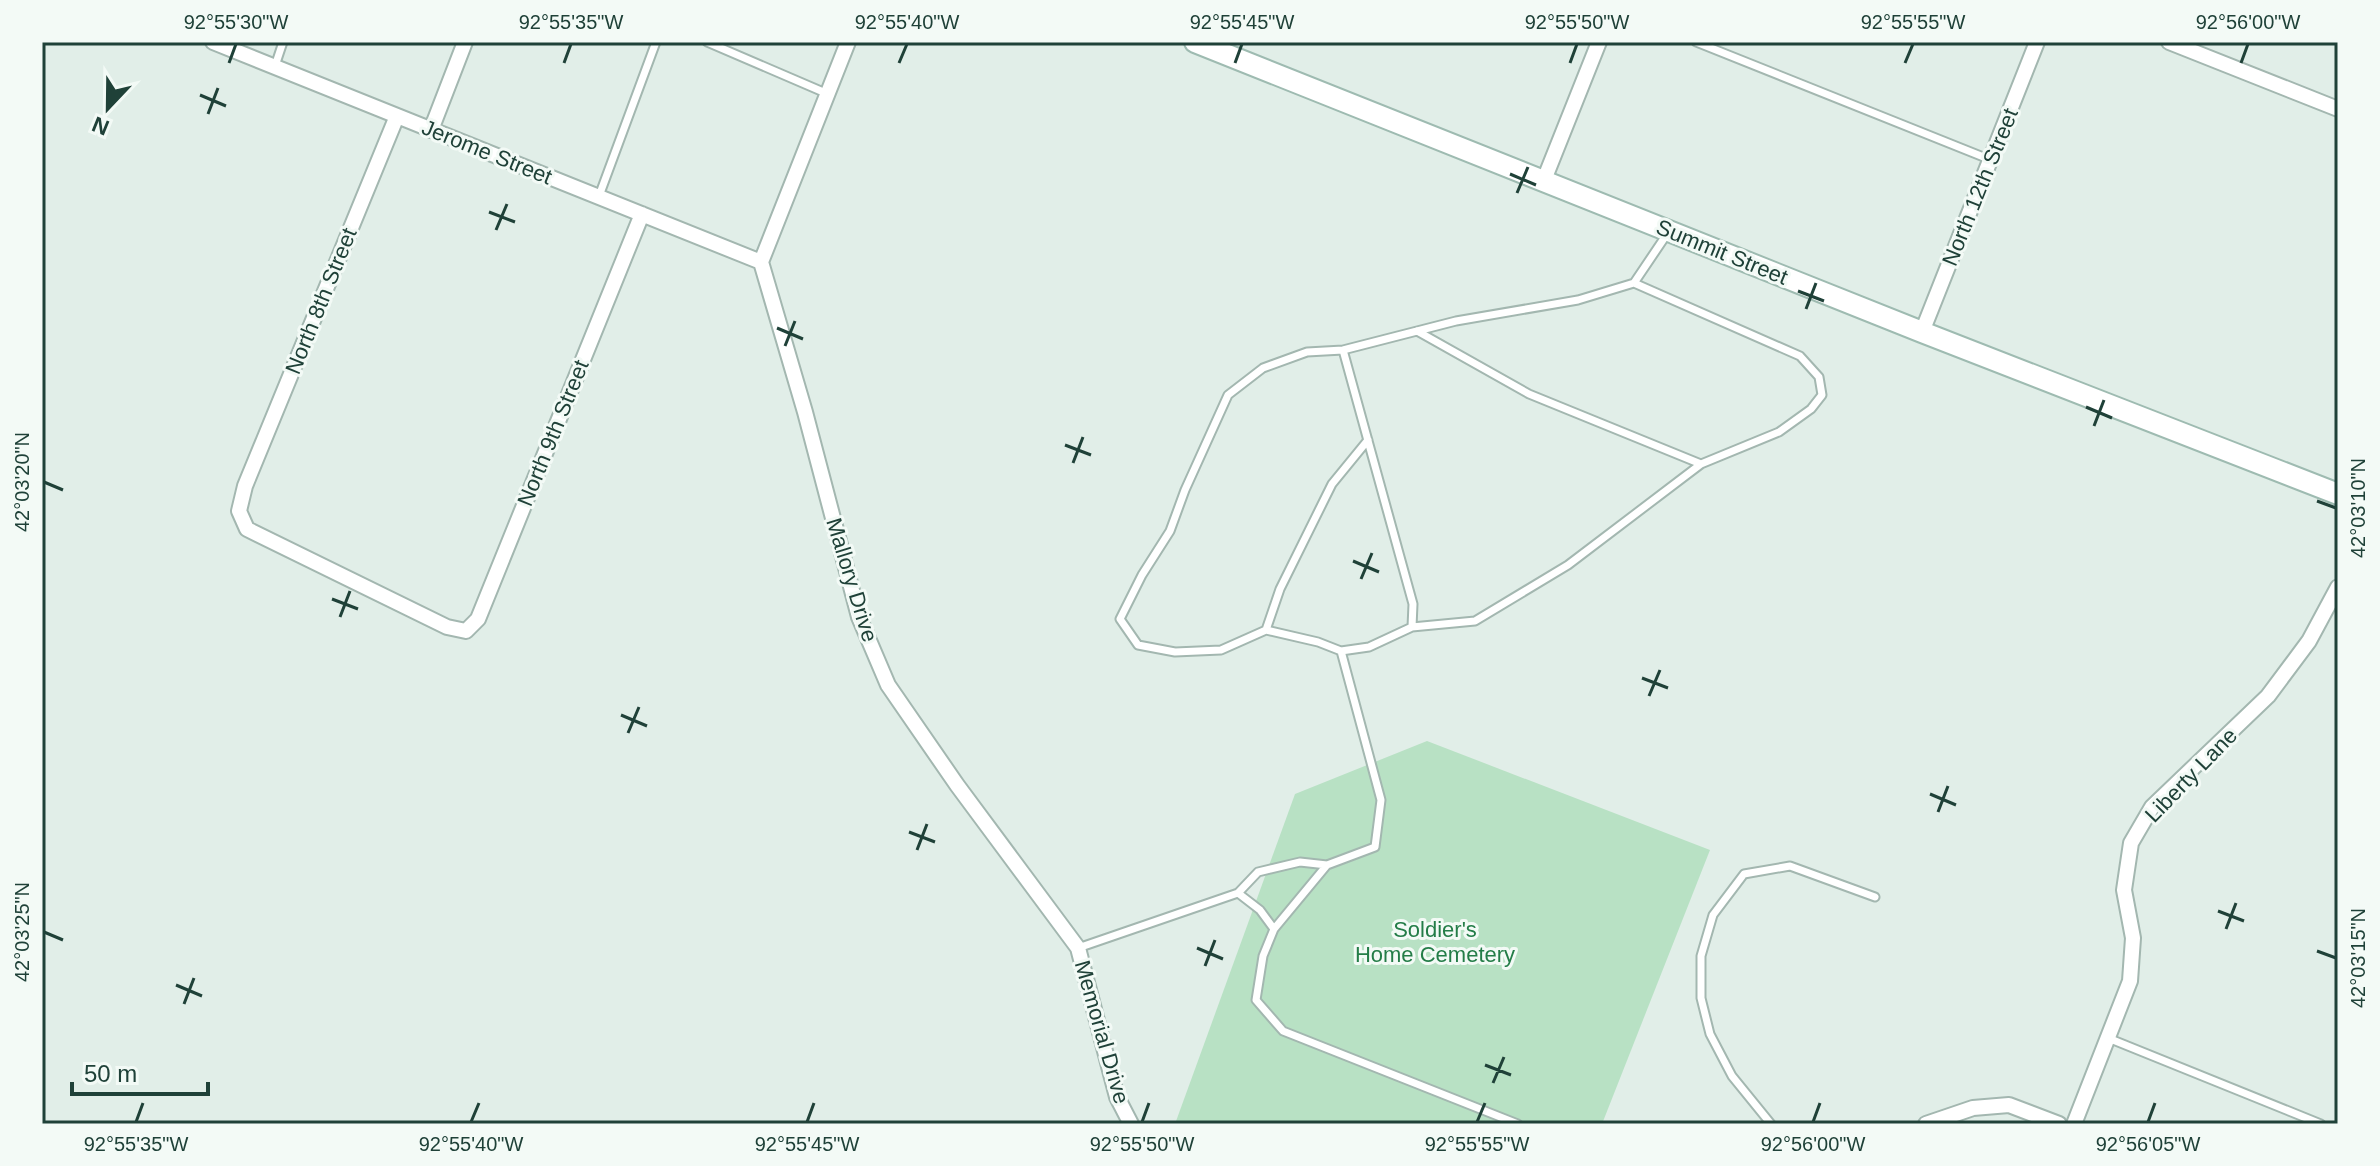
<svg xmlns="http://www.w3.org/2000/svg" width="2380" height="1166" font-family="Helvetica,sans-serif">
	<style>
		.green { fill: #b8e1c4 }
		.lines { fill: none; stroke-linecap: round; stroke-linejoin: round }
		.lane-casing { stroke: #a3b7b0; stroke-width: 11 }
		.street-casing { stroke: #a3b7b0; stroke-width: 18 }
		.secondary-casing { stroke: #9ebbb1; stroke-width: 24 }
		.lane { stroke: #fff; stroke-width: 7 }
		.street { stroke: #fff; stroke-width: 14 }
		.secondary { stroke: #fff; stroke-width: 20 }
		.ticks { fill: none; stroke: #1f4138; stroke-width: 3 }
		.labels { text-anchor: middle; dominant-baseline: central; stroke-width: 6; stroke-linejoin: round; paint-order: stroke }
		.street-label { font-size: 22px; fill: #1f4138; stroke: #f3faf6 }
		.park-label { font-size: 22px; fill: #247d48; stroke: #f3faf6 }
		.neatline { fill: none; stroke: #1f4138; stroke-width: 3 }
		.ticks-label { font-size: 20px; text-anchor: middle; fill: #1f4138 }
	</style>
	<rect width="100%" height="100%" fill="#e1eee8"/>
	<path class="green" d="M1427,741L1710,850L1602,1124H1175L1295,794Z"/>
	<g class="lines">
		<g class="lane-casing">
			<path id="lane" d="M707,42L828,94
				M1696,42L1991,160
				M275,66L283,42
				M599,196L656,42
				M1417,331L1529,394L1701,464
				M1412,627L1413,604L1343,350L1456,321L1578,300L1634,283
				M1266,630L1221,650L1175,652L1138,645L1120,619L1142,575L1170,531L1185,490L1228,395L1263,368L1307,352L1343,350
				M1341,651L1318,642L1266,630L1280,589L1332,484L1368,440
				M1238,893L1258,872L1300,862L1327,865
				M1274,929L1327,865L1375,847L1381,800L1341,651L1369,647L1412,627L1475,621L1568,565L1701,464L1779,432L1811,409L1822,395L1819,377L1800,356L1634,283L1667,234
				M1078,948L1238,893L1260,910L1274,929L1263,956L1256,1000L1283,1031L1518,1124
				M2108,1038L2321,1124
				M1771,1124L1732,1076L1710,1034L1701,998V956L1713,915L1744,874L1790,866L1875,897"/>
		</g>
		<g class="street-casing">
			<path id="street" d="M213,42L761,262
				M2169,42L2338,109
				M397,116L245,486L239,511L247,529L447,627L466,631L478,619L642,214
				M431,130L465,42
				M1544,180L1599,42
				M761,262L805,412L859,617L888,685L957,785L1078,948L1117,1097L1131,1124
				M761,262L848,42
				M1922,332L2037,42
				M1926,1124L1973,1108L2009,1105L2059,1124
				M2074,1124L2130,981L2133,938L2124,890L2131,843L2152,807L2268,696L2309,641L2338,587"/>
		</g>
		<g class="secondary-casing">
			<path id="secondary" d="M1195,42L1922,332L2338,494"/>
		</g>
		<use href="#lane" class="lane"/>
		<use href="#street" class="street"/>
		<use href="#secondary" class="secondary"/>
	</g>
	<path class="ticks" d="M229,63L236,44M564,63L571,44M899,63L907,44M1235,63L1242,44M1570,63L1577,44M1905,63L1913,44M2241,63L2248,44M200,95L226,106M208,114L218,88M1510,174L1536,185M1517,193L1528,167M489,212L515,222M496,230L507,204M1798,291L1824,301M1806,309L1816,283M777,328L803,339M785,346L795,321M2086,407L2112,418M2094,426L2104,400M1065,445L1091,455M1073,463L1083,437M44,482L63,490M2317,501L2336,508M1353,561L1379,572M1361,579L1372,553M332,599L358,609M340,617L350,591M1642,678L1668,688M1649,696L1660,670M621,715L647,726M628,733L639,707M1930,794L1956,805M1938,812L1948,786M909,832L935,842M917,850L927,824M2218,911L2244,921M2226,929L2236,903M44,932L63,940M1197,948L1223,959M2317,951L2336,958M1205,966L1215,940M176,985L202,996M184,1004L194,978M1485,1065L1511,1075M1493,1083L1504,1057M136,1122L143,1103M471,1122L479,1103M807,1122L814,1103M1142,1122L1149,1103M1477,1122L1485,1103M1813,1122L1820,1103M2148,1122L2155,1103"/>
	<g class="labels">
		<g class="street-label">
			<text transform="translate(487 152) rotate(22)">Jerome Street</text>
			<text transform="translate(1980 187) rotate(-68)">North 12th Street</text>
			<text transform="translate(1722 252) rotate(22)">Summit Street</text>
			<text transform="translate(321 301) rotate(-68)">North 8th Street</text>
			<text transform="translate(553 433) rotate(-68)">North 9th Street</text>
			<text transform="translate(852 580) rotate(73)">Mallory Drive</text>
			<text transform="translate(2191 775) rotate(-46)">Liberty Lane</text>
			<text transform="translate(1102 1032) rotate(74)">Memorial Drive</text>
		</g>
		<g class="park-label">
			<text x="1435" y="929">Soldier's<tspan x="1435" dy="25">Home Cemetery</tspan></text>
		</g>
	</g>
	<rect width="2380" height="1166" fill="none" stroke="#f3faf6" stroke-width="88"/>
	<g transform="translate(108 108) rotate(202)" stroke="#f3faf6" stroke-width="6" paint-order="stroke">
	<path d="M0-6L14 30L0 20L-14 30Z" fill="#1f4138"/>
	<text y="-12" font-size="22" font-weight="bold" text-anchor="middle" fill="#1f4138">N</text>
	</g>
	<path d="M72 1082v12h136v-12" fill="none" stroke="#1f4138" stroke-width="4"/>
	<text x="84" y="1082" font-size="24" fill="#1f4138" stroke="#f3faf6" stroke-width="6" paint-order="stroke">50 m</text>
	<rect x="44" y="44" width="2292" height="1078" class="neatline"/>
	<g class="ticks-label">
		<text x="236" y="29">92°55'30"W</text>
		<text x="571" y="29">92°55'35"W</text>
		<text x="907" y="29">92°55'40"W</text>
		<text x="1242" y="29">92°55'45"W</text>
		<text x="1577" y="29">92°55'50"W</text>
		<text x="1913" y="29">92°55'55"W</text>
		<text x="2248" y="29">92°56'00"W</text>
		<text transform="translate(22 482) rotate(-90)" y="7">42°03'20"N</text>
		<text transform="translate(2358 508) rotate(-90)" y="7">42°03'10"N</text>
		<text transform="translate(22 932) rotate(-90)" y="7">42°03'25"N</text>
		<text transform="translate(2358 958) rotate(-90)" y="7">42°03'15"N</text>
		<text x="136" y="1151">92°55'35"W</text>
		<text x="471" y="1151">92°55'40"W</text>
		<text x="807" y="1151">92°55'45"W</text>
		<text x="1142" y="1151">92°55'50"W</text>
		<text x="1477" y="1151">92°55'55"W</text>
		<text x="1813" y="1151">92°56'00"W</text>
		<text x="2148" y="1151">92°56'05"W</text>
	</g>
</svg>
